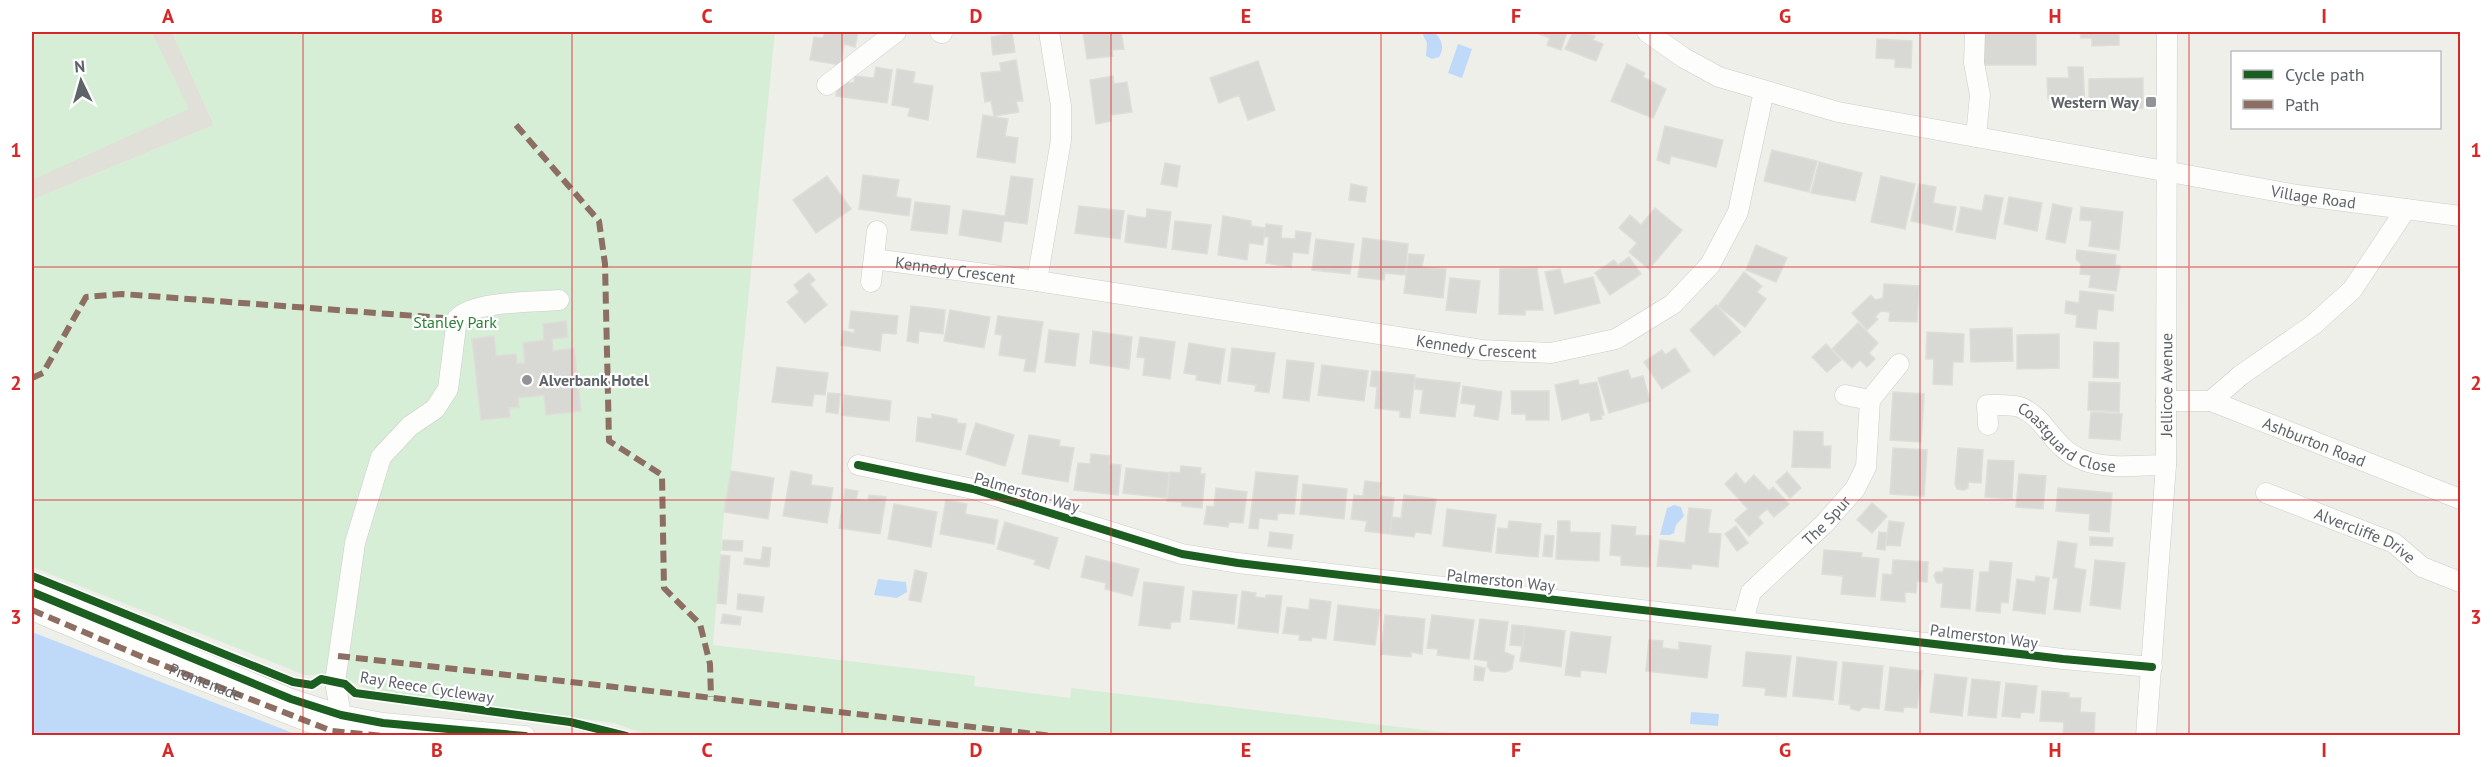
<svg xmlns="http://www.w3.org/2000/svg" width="2492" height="767" font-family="'PT Sans',sans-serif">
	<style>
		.education { fill: #e0dfd8 }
		.green { fill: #d6edd6 }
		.water { fill: #bfdaf9 }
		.building { fill: #d8d8d5; stroke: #deddd8; stroke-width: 1.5 }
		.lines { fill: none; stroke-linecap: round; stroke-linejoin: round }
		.minor-casing { stroke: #cbcccb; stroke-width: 21 }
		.minor { stroke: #fdfdfc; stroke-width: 20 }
		.quiet { stroke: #8d6e63; stroke-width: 6; stroke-dasharray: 12 6; stroke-linecap: butt }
		.cycleway-casing { stroke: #fff; stroke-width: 11 }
		.cycleway { stroke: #1b5e20; stroke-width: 8 }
		.grid { fill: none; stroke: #d62828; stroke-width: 1.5; stroke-opacity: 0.55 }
		.poi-dot { fill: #919396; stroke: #fff; stroke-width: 2 }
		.labels { text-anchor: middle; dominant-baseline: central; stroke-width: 4.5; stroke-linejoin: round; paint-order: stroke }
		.poi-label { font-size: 16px; font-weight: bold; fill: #5e6269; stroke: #fff; text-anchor: end }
		.street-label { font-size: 16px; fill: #5e6269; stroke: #fff }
		.park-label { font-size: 16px; fill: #2b8138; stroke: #fff }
		.neatline { fill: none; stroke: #d62828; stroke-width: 2 }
		.grid-label { font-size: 20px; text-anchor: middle; font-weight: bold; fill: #d62828 }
	</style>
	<rect width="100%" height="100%" fill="#efefea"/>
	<path class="education" d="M32,32H172L214,125L32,200Z"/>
	<path class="green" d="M32,32H152L189,109L32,180Z
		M172,32H775L731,471L724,512L713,645L975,676L974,686L1070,698L1071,688L1466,735L652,736L614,723L372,691L336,674L305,675L32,567V200L214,125Z"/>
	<path class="water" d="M1425,32H1433C1442,38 1445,48 1439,57L1432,59L1426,56L1427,43L1423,35Z
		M1458,44L1472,49L1462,78L1448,73Z
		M1674,505L1681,507L1684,516L1676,525L1674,533L1670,535H1660L1667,508Z
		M878,579L906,582L907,592L897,598L874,595Z
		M32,632L298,735H32Z
		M1691,712L1719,714L1718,726L1690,724Z"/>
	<path class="building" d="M825,32H858L855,47L844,44L840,65L810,60L814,37L823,38Z
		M1083,32H1121L1124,49L1112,50L1113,56L1087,59Z
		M1534,32H1567L1561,50L1547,45L1550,38Z
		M1573,32H1582L1595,36L1593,40L1603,44L1596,61L1565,49Z
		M1980,32H2036V65H1980Z
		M2080,32H2119V45L2092,46V38H2081Z
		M1012,33L1015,52L993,55L991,37Z
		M1877,39L1912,41L1911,68L1895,67V59L1876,58Z
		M1016,60L1023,101H1016L1019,112L994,116L991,101L985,102L981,73L1001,71L1000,63Z
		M1258,61L1275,110L1248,120L1239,95L1219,103L1210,78Z
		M1627,64L1645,73L1643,77L1666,89L1653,118L1611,101Z
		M876,67L892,70L887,103L836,96L838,81L854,83L855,76L874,78Z
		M2068,67H2083L2085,109H2070V98L2048,99L2047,78H2069Z
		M897,69L915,72L913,83L933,86L928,120L908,116L910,108L892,105Z
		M1113,76L1114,84L1127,82L1132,112L1110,115L1111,121L1096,124L1090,80Z
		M2143,78V108L2123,109V98H2104L2105,110H2089V79Z
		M983,115L1008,119L1005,136L1018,138L1015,163L977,157Z
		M1665,126L1723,140L1716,167L1671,156L1669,164L1657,160Z
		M1772,150L1817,161L1809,192L1764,181Z
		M1819,162L1862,173L1855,201L1811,193Z
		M1165,163L1180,166L1177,187L1161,184Z
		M863,175L899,180L896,197L911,199L909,216L859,209Z
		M827,176L851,209L816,233L793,200Z
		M1011,176L1033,179L1027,224L1004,221L1001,242L959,235L963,210L1005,216Z
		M1881,176L1915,184L1905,229L1871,222Z
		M1351,184L1367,187L1365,202L1349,200Z
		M1919,184L1936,187L1933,203L1956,207L1952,230L1911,221Z
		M1985,195L2003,198L1995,239L1956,232L1961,207L1982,211Z
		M2009,197L2042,203L2037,231L2004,224Z
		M915,202L950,206L947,234L911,230Z
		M2053,204L2072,208L2065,243L2046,239Z
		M1079,206L1124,211L1120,239L1075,233Z
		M2081,207L2123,212L2119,250L2089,246L2092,221L2080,220Z
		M1655,208L1682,230L1649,269L1629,252L1637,243L1619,228L1630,215L1641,225Z
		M1147,209L1171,212L1166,248L1125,242L1128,215L1146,218Z
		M1223,216L1251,221V226L1265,228L1263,245L1249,243L1247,260L1218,255Z
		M1175,221L1211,225L1207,254L1172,249Z
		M1266,224L1282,226L1281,238L1295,239L1296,231L1311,233L1308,254L1293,252L1291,267L1266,263L1269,237H1264Z
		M1363,238L1408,244L1405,275L1385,273L1384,280L1358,277Z
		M1316,239L1354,244L1350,274L1312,270Z
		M1756,245L1787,258L1776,282L1746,270Z
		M2077,250L2116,255L2115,265L2120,266L2116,291L2089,287L2091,275L2080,274L2081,264L2076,259Z
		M1409,254L1424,255L1422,267L1446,269L1443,298L1404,293Z
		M1629,257L1641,274L1610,295L1595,273L1614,260L1618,265Z
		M1537,268L1543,310H1525V315L1499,314L1500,269Z
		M1560,269L1564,284L1593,277L1600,303L1555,314L1545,272Z
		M1744,272L1762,286L1757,292L1766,299L1745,327L1718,306Z
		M809,273L815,280L810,284L827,305L805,323L787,302L799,292L794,285Z
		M1450,278L1480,281L1476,313L1446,310Z
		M1884,284L1919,286L1917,322L1889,321L1890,312L1881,311L1875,317L1878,319L1867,330L1852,313L1871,295L1875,300L1883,298Z
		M2080,291L2114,295L2113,311L2098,309L2096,329L2076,327L2077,315L2065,313L2066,301L2079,303Z
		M1716,305L1741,332L1714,356L1690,330Z
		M911,306L945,310L943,334L919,331L918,343L907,341Z
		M950,310L990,317L984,348L944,341Z
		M851,311L898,316L896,334L882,333L880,351L841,345L843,331L854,333L855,329L849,328Z
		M998,316L1043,322L1035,372L1024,371L1026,359L999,355L1002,335L995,334Z
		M566,321L568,337L552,339L553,351L574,348L581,411L546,415L544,395L518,398L519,407L509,408L510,417L481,420L472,339L494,336L496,356L516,354L517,364L525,363L523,343L544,340L543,324Z
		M1858,323L1878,343L1869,353L1875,359L1867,367L1860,360L1852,368L1832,349Z
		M2012,328L2013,361L1971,362L1970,329Z
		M1049,330L1079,334L1075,366L1045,362Z
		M1093,331L1132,337L1129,369L1090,363Z
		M1927,332L1964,334L1963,362H1953L1952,385L1933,384L1934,359H1926Z
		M2059,334V368L2017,369V335Z
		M1140,337L1175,342L1170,379L1143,375L1145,358L1137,357Z
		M2094,342L2119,343L2118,378L2093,377Z
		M1189,343L1225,349L1220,384L1196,380L1197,375L1184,373Z
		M1826,344L1841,360L1827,372L1812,357Z
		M1232,348L1275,353L1269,393L1255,391L1256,385L1228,381Z
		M1675,348L1690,371L1662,389L1644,362L1662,350L1665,355Z
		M1287,360L1314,363L1309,401L1283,398Z
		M1322,365L1368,371L1364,401L1318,395Z
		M777,367L828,373L825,395L814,394L812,406L772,402Z
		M1628,370L1631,379L1643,376L1650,401L1609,413L1598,378Z
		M1372,371L1415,375L1410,418L1400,417V411L1375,408L1377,387L1370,386Z
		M1416,378L1460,383L1455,417L1420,413L1423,390L1415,389Z
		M1578,380L1579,385L1597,382L1604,415H1601L1602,419L1591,421L1589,412L1562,420L1555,385Z
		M2089,382L2120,383L2119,412L2088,410Z
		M1463,386L1502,392L1498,420L1474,416L1476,405L1461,403Z
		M1511,391H1549V420H1526V414H1512Z
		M1893,392L1924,394L1921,442L1890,440Z
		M828,393L840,394L838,414L826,412Z
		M844,395L891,401L889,421L842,415Z
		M2091,412L2122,414L2120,440L2089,438Z
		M932,414L957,419V423L966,424L961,450L916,441L918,417L932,419Z
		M976,423L1014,435L1005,466L966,454Z
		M1794,431L1823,432V446H1831L1830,468L1792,467Z
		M1029,435L1060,440L1059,446L1074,448L1068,482L1022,474Z
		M1893,448L1927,450L1924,496L1890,494Z
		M1958,448L1983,450L1981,483L1968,482V488L1964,490L1957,489L1955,484Z
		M1091,454L1110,456L1109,464L1121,465L1118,495L1074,490L1078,463L1090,464Z
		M1988,460L2014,461L2012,499L1985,497Z
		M1181,466L1201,468L1200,474H1205L1202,508L1182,506V502L1167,501L1170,472L1180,473Z
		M1126,468L1169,473L1166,498L1123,493Z
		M731,471L774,478L768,519L724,512Z
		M791,471L812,475L811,485L833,488L827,523L783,516Z
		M1256,472L1298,476L1294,514L1278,513L1277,520L1259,518L1258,529L1249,528Z
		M1787,472L1801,488L1790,498L1776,482Z
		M1736,473L1745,484L1754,475L1769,491L1773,487L1789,504L1774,517L1767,509L1758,517L1763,523L1749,536L1735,520L1748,509L1725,484Z
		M2019,474L2046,476L2043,509L2016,507Z
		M1365,481L1381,483L1379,496L1394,498L1390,534L1365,531L1367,521L1351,519L1354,495L1363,496Z
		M1303,484L1347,489L1344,519L1300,514Z
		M1216,488L1247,492L1243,523L1229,522L1228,527L1204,524L1207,506L1214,507Z
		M2058,488L2112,493L2109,532L2089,530L2090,514L2056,511Z
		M845,489L858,491L856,499L868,501L869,495L886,497L880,534L839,528Z
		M1404,495L1436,499L1431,534L1415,532L1414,537L1390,534L1392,517L1401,518Z
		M946,500L967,504L965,514L998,520L994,544L940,534Z
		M1872,503L1887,516L1872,533L1857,520Z
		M894,504L937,512L931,547L888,539Z
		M1689,508L1711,510L1708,533L1721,534L1718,567L1692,564L1691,569L1657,566L1660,540L1685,543Z
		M1447,509L1496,515L1491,552L1443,546Z
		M1509,521L1541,524L1538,557L1496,553L1498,528L1508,529Z
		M1558,521H1570V532L1600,533L1599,561L1556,559Z
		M1889,521L1904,523L1900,546L1886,545Z
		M1005,522L1058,538L1049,569L1034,564L1036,560L997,549Z
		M1612,525L1636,527L1635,535L1651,536L1649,567L1621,565V556L1610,555Z
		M1736,526L1748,543L1737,551L1725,534Z
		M1270,532L1293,535L1291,549L1268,546Z
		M1879,532L1887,533L1885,550L1877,549Z
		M1545,535L1554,536L1552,557L1543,556Z
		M2090,537L2113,538L2112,546L2090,545Z
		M723,540L743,541L742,551L722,550Z
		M2058,541L2077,544L2074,568L2086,570L2080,612L2054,609L2058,578H2053Z
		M763,547L771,548L769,567L744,564L745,558L761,560Z
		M1824,550L1862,553L1861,557L1879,559L1875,597L1841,594L1843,576L1822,574Z
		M721,555L730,556L726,604L717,603Z
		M1086,556L1139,569L1132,596L1105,589L1106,583L1081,577Z
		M1893,560L1928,562L1927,582L1917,581L1916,593L1905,592V602L1881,600L1883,574L1892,575Z
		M2095,560L2125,563L2120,609L2090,605Z
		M1990,561L2012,563L2008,603L2001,602L2000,613L1976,611L1980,572H1989Z
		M1944,568L1973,570L1970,609L1941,607L1943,583H1937L1934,576L1936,572H1943Z
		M915,570L927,573L921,602L909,600Z
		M2036,576L2049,578L2045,614L2013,610L2017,579L2035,582Z
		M1144,582L1184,587L1180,622H1171L1170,629L1139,625Z
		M1193,591L1237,595L1234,624L1190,619Z
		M1242,591L1256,593L1255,597L1266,598V595L1282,596L1278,633L1238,628Z
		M738,594L764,597L762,612L737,609Z
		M1310,599L1331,602L1326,639L1312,637L1311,641L1299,640L1300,635L1283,633L1287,607L1309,610Z
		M1338,605L1380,610L1375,645L1334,640Z
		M723,614L741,617L740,625L721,623Z
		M1385,615L1425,619L1422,654L1411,652V657L1381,654Z
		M1432,615L1474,620L1469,659L1437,655L1438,649L1427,648Z
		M1480,619L1508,622L1504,652L1514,656L1512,669L1506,672L1491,671L1487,666L1488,661L1474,659Z
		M1512,625L1525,626L1523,646L1510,645Z
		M1525,626L1565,631L1561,667L1520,661Z
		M1571,632L1611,637L1606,673L1581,670L1580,677L1565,675Z
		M1649,640L1663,641L1662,648L1679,650V642L1711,646L1707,678L1646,671Z
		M1746,652L1791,656L1786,697L1765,695L1766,688L1743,686Z
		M1797,657L1837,662L1833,700L1793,696Z
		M1843,662L1883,666L1879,709L1863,707L1859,711L1851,709L1850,705L1839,704Z
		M1475,666L1485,668L1483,681L1474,680Z
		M1890,667L1922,671L1917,708L1904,707L1903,712L1885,710Z
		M1935,674L1967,678L1962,716L1930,712Z
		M1972,679L2000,682L1996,718L1968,715Z
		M2006,683L2037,686L2034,713L2021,712L2020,718L2002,716Z
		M2042,691L2069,693V698H2081L2080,712L2095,713L2094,736H2063L2064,722L2040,721Z"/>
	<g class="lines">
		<g class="minor-casing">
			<g id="minor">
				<path d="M940,32L942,33"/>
				<path id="s1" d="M1647,32L1684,58L1719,77L1838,112L2297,195L2460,216"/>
				<path d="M1975,32L1974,63L1980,95L1976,137"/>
				<path d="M827,85L896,32"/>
				<path id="s2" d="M874,259L1037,281L1482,350L1551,353L1616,339L1673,304L1710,265L1738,212L1764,91"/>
				<path d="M1037,281L1061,140V106L1049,32"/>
				<path d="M871,282L877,231"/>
				<path d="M1845,395L1870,400L1899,364"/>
				<path id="s3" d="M2166,401H2211L2460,499"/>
				<path d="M2211,401L2241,375L2313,325L2352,290L2406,209"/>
				<path id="s4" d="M1988,425L1987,405C1997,405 2011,404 2020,407C2048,419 2051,448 2083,460C2107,470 2140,465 2166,465"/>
				<path d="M858,465L973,489L1182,554L1238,563L2063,659L2152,667"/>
				<path id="s5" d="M2266,493L2394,543L2422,567L2460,582"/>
				<path d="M32,592L291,699L341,715L383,723L525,736"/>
				<path d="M32,610L145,658L332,731L384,736"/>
				<path id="s6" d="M1743,621L1751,592L1824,524L1855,489L1866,467L1870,400"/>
				<path d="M341,715L335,682L355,543L381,457L410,426L435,409L448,389L457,319C473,301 534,302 559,300"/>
				<path id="s7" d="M2146,736L2166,465L2167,32"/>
			</g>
		</g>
		<use href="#minor" class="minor"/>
		<g class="quiet">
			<path d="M516,125L599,221L605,264L609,441L662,475L664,588L700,624L710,664L711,697"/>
			<path d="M32,378L43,373L86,297L122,294L457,319"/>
			<path id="s8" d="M32,610L145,658L332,731L384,736"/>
			<path d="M338,656L1053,736"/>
		</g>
		<g class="cycleway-casing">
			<path id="cycleway" d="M858,465L973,489L1182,554L1238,563L2063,659L2152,667
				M32,576L293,682L312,685L321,679L345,684L355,693L570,722L626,736
				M32,592L291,699L341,715L383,723L525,736"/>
		</g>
		<use href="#cycleway" class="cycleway"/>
	</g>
	<path class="grid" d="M303,32V736M572,32V736M842,32V736M1111,32V736M1381,32V736M1650,32V736M1920,32V736M2189,32V736M32,267H2460M32,500H2460"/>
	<g class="poi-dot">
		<rect x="2145" y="96" width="12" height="12" rx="3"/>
		<circle cx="527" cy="380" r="6"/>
	</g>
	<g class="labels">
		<g class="poi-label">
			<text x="2139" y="102">Western Way</text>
			<text x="539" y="380" text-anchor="start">Alverbank Hotel</text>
		</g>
		<g class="street-label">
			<text stroke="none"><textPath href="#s1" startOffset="692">Village Road</textPath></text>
			<text stroke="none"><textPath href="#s2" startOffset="82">Kennedy Crescent</textPath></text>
			<text stroke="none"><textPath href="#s2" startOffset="609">Kennedy Crescent</textPath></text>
			<text stroke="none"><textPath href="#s7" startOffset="352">Jellicoe Avenue</textPath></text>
			<text stroke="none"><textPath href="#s4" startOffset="111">Coastguard Close</textPath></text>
			<text stroke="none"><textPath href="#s3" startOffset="156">Ashburton Road</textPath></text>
			<text transform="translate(1027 492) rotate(16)">Palmerston Way</text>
			<text stroke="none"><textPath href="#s6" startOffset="134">The Spur</textPath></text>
			<text stroke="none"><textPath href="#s5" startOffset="108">Alvercliffe Drive</textPath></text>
			<text transform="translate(1501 580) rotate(6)">Palmerston Way</text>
			<text transform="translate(1984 636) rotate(7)">Palmerston Way</text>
			<text stroke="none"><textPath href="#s8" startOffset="188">Promenade</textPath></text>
			<text transform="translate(427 687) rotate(9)">Ray Reece Cycleway</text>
		</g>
		<g class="park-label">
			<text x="455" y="322">Stanley Park</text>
		</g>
	</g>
	<rect width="2492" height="767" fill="none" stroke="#ffffff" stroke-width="66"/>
	<rect x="2231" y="51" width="210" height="78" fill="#ffffff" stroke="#bfc0c3" stroke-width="1.5"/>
	<rect x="2243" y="70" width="30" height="9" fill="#1b5e20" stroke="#bfc0c3" stroke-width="1.5"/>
	<text x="2285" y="81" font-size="18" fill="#5e6269">Cycle path</text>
	<rect x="2243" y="100" width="30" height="9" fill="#8d6e63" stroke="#bfc0c3" stroke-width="1.5"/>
	<text x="2285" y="111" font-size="18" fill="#5e6269">Path</text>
	<g transform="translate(81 81) rotate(355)" stroke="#ffffff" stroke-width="4.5" paint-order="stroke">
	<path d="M0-4.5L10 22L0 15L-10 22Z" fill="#5e6269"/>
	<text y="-9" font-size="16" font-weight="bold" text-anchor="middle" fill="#5e6269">N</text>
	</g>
	<rect x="33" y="33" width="2426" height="701" class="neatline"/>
	<g class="grid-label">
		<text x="168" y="23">A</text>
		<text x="437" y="23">B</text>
		<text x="707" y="23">C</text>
		<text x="976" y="23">D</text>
		<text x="1246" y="23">E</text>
		<text x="1516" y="23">F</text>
		<text x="1785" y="23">G</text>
		<text x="2055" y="23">H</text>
		<text x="2324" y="23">I</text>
		<text x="16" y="157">1</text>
		<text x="2476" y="157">1</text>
		<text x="16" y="390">2</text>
		<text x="2476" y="390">2</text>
		<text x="16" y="624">3</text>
		<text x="2476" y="624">3</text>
		<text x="168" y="757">A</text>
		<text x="437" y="757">B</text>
		<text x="707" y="757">C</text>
		<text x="976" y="757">D</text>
		<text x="1246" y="757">E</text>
		<text x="1516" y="757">F</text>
		<text x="1785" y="757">G</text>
		<text x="2055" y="757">H</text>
		<text x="2324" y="757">I</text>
	</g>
</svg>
